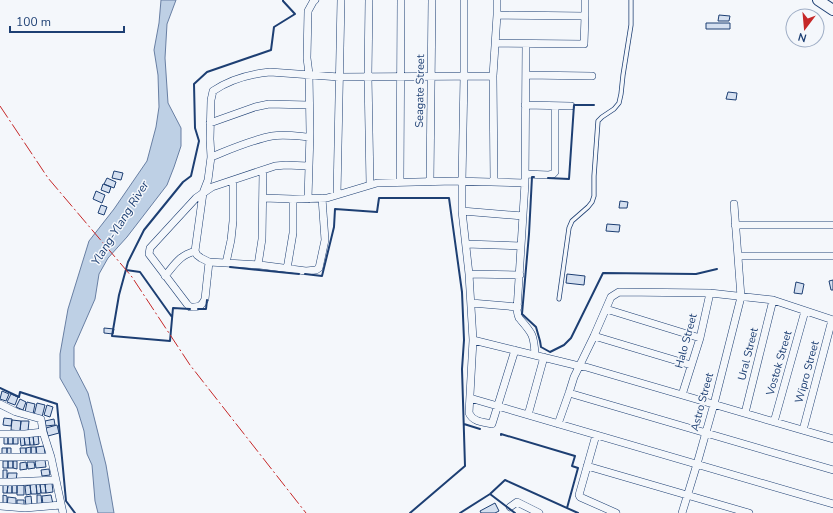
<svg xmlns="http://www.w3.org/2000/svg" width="833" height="513" font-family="'Nunito Sans',sans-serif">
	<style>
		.water { fill: #bed0e5; stroke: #687fa3 }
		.building { fill: #d5e0f0; stroke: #1d3f73 }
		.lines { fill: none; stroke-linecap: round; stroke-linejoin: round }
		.lane-casing { stroke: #1d3f73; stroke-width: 5 }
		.street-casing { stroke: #1d3f73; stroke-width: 8 }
		.secondary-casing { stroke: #1d3f73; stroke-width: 12 }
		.lane { stroke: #f4f7fb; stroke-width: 3.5 }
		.street { stroke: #f4f7fb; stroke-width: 7 }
		.secondary { stroke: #f4f7fb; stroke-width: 10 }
		.wall { stroke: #1d3f73; stroke-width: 2 }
		.power { stroke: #c62828; stroke-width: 1; stroke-dasharray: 14 3 2 3; stroke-linecap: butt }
		.labels { text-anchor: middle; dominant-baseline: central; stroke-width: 3; stroke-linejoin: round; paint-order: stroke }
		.street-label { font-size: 11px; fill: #1d3f73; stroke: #f4f7fb }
		.water-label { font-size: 12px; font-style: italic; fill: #1d3f73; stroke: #f4f7fb }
	</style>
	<rect width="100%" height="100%" fill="#f4f7fb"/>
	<path class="water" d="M161,0H176L167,24L165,58L168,103L181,128V146L174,167L167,185L127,237L108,258L99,274L95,299L74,347V366L88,393L106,465L114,513H98L95,501L92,465L87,454L84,431L77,408L60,378V354L68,309L89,241L114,209L147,161L156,127L159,107L158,75L154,50L159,23Z"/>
	<path class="building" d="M719,15L730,16L729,21H718Z
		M706,23H730V29H706Z
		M728,92L737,93L736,100L726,99Z
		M114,171L123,173L121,180L112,178Z
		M107,178L116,182L114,188L104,184Z
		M103,184L111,187L109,193L101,190Z
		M96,191L105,195L102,203L93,199Z
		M620,201L628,202L627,208H619Z
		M101,205L107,207L104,215L98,213Z
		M607,224L620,225L619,232L606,231Z
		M567,274L585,276L584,285L566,283Z
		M833,280V290H831L829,281Z
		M796,282L804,284L802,294L794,293Z
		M104,328L114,329L113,334L104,333Z
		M2,391L9,394L6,401L0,399Z
		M11,394L18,397L15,405L7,402Z
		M20,399L26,402L23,410L16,407Z
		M27,402L35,404L33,414L25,412Z
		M37,403L45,405L42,417L34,415Z
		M47,405L53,407L50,417L44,415Z
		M4,418L12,419L11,426L3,425Z
		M54,419L55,425L46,426L45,421Z
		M12,420L21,421L20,431L11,430Z
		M21,421H29L28,431H20Z
		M57,425L59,433L48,436L46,428Z
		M33,435L34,445H30L29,436Z
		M33,435H38L39,444L34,445Z
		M4,436H8V444H4Z
		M8,436H13V444H8Z
		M13,436H18V444H13Z
		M24,436L25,445L21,446L20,437Z
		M24,436H29L30,445H25Z
		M44,446L45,454L37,455L36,447Z
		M31,447H36V455L31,456Z
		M31,447V456H26V448Z
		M2,448H7V455H2Z
		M7,448H11V455H7Z
		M20,448H26V456H21Z
		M45,460L46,467L36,468L35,461Z
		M3,461H8V468H3Z
		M8,461H13V468H8Z
		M13,461H17V469L13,468Z
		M26,462L27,469L20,470V463Z
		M27,462H34L35,468L28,469Z
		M49,469L50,475L42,476L41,470Z
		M3,470H7V481H3Z
		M8,473H17L16,481L7,480Z
		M52,483L53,492L46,493L45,484Z
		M36,484H40L41,493L37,494Z
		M36,484L37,494H31L30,485Z
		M40,484H45L46,493H41Z
		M3,485H8L7,493H3Z
		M8,485H12V493H7Z
		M12,485H17V493H12Z
		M17,485H24V495H17Z
		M30,485L31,494L26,495L25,486Z
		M3,495L7,496V506H3Z
		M37,495H41L42,505H37Z
		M51,495L53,504L43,505L42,496Z
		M31,496L32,506H26L25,497Z
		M8,497L16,498V505H7Z
		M17,500H24V506H17Z
		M495,503L499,511L495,513H481L480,511Z"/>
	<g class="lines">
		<g class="lane-casing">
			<path id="lane" d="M559,299L569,228L572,221L588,207L592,202L594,196V176L598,121L602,117L614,109L619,103L621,94L623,75L631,25V0"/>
		</g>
		<g class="street-casing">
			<path id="street" d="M369,0L368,76L370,185
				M464,0V76L462,182V211L469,274L473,340L469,413C473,422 483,422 492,424L515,350
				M497,15L585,16
				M496,43L584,44L585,16V0
				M526,44L525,183L517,310L518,315L519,318C532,333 534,334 535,355
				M526,75L592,76
				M525,105L571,106
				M210,123L255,107L269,104L309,105
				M211,157C231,149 251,140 272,136C284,134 297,136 309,137
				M525,174L549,175L553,174L555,172V106
				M400,182L401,0
				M430,182L432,0
				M494,182L493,76L497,15V0
				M337,195L341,0
				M263,198L293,199L327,198L377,183L454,181L525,183
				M322,198L325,240L319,268L316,270L306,271L260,265L209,262L201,258L197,255L195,251L203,193L208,180L211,157L210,139L211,100L213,91C229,80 250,74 270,72L339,77L493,76
				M308,199L310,133L309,74L307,58L308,11L313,2L315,0
				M462,211L523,216
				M735,225H833
				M466,244L521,246
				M738,256H833
				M209,262L205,299C201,307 199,307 190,307L187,304L149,254L150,248L196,198L212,187L275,166L286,165L308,166
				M226,263L231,240L233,221V181
				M258,265L262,239L263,171
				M287,269L293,233V199
				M469,274L520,275
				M165,276C176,263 179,256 195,251
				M471,303L518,307
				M606,309L700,338
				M594,336L691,365
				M473,340L575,365L586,367L833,439
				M569,393L833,470
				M682,395L700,338L710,293
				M470,398L833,504
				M0,404L16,412L41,419L43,432L51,457L63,513
				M745,413L773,300
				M528,415L544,357
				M774,422L805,311
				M558,424L569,393L574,377L594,336L611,297L619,292L710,293L773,300L833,320
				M803,430L832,320
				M0,434H25L43,432
				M596,435L579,495L580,497L616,513
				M0,457H51
				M587,466L749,513
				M0,482H12L55,480
				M0,506L25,508L61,505
				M510,507L517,502L539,513
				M682,513L697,464L714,404L741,297L734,204"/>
		</g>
		<g class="secondary-casing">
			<path id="secondary" d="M818,0L833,10"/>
		</g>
		<use href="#lane" class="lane"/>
		<use href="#street" class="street"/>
		<use href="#secondary" class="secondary"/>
		<path class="wall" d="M534,177H532L529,234L522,314L536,327L540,341L541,347L550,352L564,345L571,338L603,273L696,274L717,269
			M548,178L569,179L574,105H594
			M230,267L299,274
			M126,270L140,272L172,317
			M305,274L322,276L334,227L335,209L377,212L379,198H449L462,292L464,340L462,369L465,466L410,513
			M190,309L173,308L170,341L112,336L119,295L128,262L144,230L183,182L191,176L199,141L195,128L194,84L207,72L271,50L274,27L295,14L283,1V0
			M198,309H206L207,300
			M0,388L19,397L20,392L57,404L66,501L75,513
			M464,424L480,429
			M501,435V434L575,456L572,466L578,468L567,508
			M490,494L515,513
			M460,513L490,494L505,480L578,513"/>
		<path class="power" d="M0,106L48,178L132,277L190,365L306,513"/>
	</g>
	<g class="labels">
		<g class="street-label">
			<text transform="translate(420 91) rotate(-89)">Seagate Street</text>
			<text transform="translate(686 341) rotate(-75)">Halo Street</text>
			<text transform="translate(748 354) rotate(-76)">Ural Street</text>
			<text transform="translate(779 363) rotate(-74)">Vostok Street</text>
			<text transform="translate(807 372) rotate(-75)">Wipro Street</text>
			<text transform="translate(702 402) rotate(-75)">Astro Street</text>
		</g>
		<g class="water-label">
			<text transform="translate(120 223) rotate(-58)">Ylang-Ylang River</text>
		</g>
	</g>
	<g transform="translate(805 28) rotate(196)"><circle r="19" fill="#f4f7fb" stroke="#9eadc5"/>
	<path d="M0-3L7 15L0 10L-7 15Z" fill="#c62828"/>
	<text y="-6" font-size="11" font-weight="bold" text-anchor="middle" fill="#1d3f73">N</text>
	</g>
	<path d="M10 26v6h114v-6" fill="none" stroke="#1d3f73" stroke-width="2"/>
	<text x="16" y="26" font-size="12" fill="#1d3f73" stroke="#f4f7fb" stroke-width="3" paint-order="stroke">100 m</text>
</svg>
